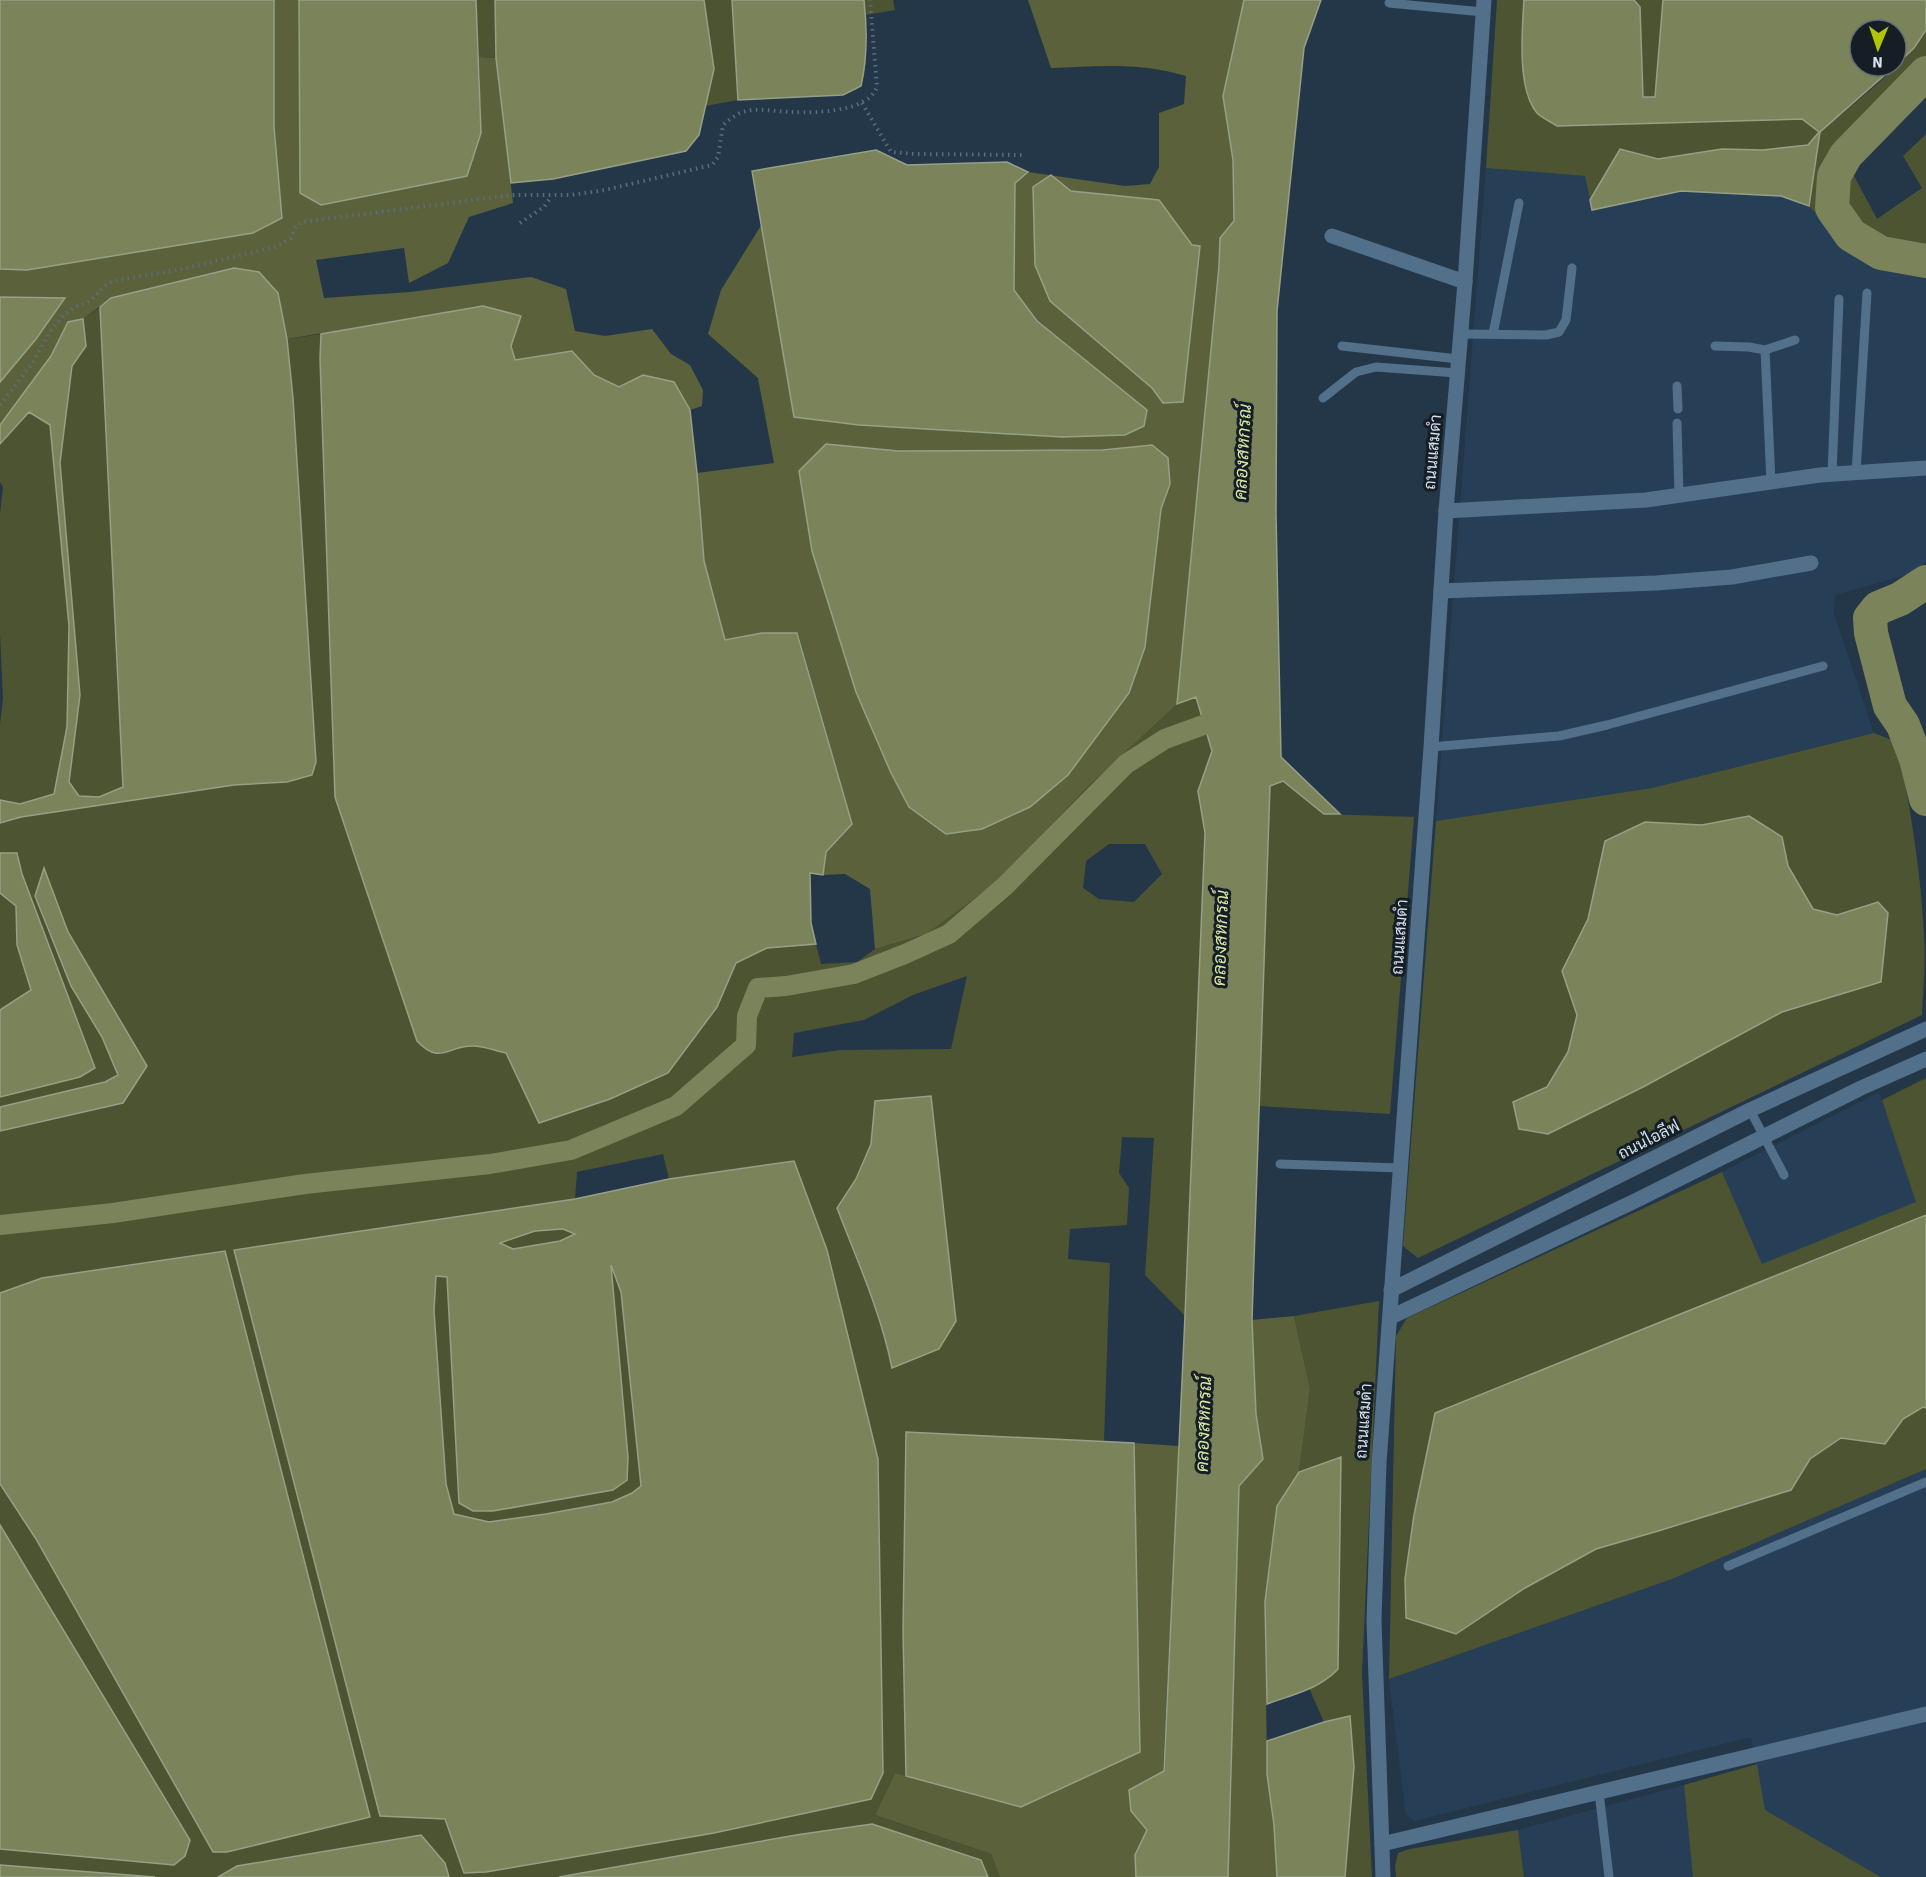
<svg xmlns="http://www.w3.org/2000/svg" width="1926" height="1877" font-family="'Source Sans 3',Sarabun,sans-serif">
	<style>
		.built { fill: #273f56 }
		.green { fill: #4d5432; fill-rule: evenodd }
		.forest { fill: #5b623b; fill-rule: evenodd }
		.water { fill: #7b835b; stroke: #96a087; stroke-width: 1.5; fill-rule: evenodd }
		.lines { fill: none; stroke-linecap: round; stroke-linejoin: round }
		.canal { stroke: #7b835b; stroke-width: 20 }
		.river { stroke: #7b835b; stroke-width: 34 }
		.path { stroke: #5b6d7c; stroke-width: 4; stroke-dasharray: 1.5 4.5; stroke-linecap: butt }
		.service { stroke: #53708a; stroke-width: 9 }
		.minor { stroke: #53708a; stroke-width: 15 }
		.tertiary { stroke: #53708a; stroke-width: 15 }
		.labels { text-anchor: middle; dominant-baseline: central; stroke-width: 6; stroke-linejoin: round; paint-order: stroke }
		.street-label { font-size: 16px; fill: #d6e2ee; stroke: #151d25 }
		.water-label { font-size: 18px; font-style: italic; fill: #dae8a4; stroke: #151d25 }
	</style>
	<rect width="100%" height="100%" fill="#233748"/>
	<path class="built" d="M1486,168L1585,176L1592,210L1681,191L1781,196L1809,206L1849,248L1897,267L1926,269V562L1913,573L1835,595L1834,614L1874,733L1652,788L1436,821Z
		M1879,1092L1917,1202L1762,1265L1722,1172Z
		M1926,1469V1877H1881L1765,1810L1751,1737L1414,1821L1406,1814L1389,1679L1672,1579Z
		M1684,1785L1693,1877H1524L1518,1830Z"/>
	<path class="green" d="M476,0H495L496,58L479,57Z
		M704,0H732L738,100L705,106L714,69Z
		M864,0H893L895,10L866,15Z
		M1497,0H1524L1522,33L1557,126L1803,119L1820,132C1855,102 1902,68 1926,30V85L1856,155L1853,174L1877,219L1922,188L1903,156L1926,134V269L1897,267L1849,248L1809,206L1819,133L1808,145L1763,150L1722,149L1658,159L1620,149L1590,200L1585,176L1486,168Z
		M1634,0H1663L1655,98L1643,97L1640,7Z
		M100,307L124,787L99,797L79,796L69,782L80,695L60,463L72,366L86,346L83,319Z
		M321,334L320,359L335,797L417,1041C441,1066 449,1045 473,1046C484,1046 496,1051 506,1053L528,1101L717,1007L736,963L767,948L816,944L821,964L857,962L875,949L926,934L1145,732L1177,704L1196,697L1212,751L1198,791L1205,833L1185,1316L1145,1275L1154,1138L1122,1137L1119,1173L1129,1188L1127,1225L1070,1229L1068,1259L1110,1263L1104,1442L906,1432L903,1632L906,1776L895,1773L875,1815L991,1854L1000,1877H988L981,1860L796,1835L559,1877H449L445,1863L420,1835L238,1866L218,1877H155L0,1865V1849L174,1865L190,1840L0,1525V1484L36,1539L213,1852H227L370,1817L225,1251L42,1278L0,1293V1131L123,1104L113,1007L68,932L44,869L35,896L48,931L102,1037L118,1075L106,1082L0,1107V1097L80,1077L95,1068L22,874L18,853H0V823L21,817L234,785L287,782L312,774L316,762L293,398L287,339ZM1109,844H1145L1162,874L1134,902L1099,899L1083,888L1086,861ZM967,976L951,1049L840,1050L792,1057L794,1033L864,1020L913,995ZM875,1101L893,1367L873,1302L837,1208L856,1179L871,1144ZM663,1154L669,1179L794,1161L827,1250L878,1459L464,1873L234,1250L575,1199L577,1172Z
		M29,411L50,425L69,626L67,727L54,794L20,804L0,800V724L3,699L0,633V514L3,487L0,482V444Z
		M1874,733L1897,742C1910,806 1921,871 1924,936C1926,962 1923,989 1922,1015L1418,1258L1403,1246L1436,821L1652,788ZM1749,816L1782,837L1788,866L1813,909L1837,915L1878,902L1884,949L1881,982L1782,1012L1643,1087L1548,1134L1513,1102L1547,1087L1568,1052L1577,1015L1562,971L1588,919L1605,840L1645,822L1702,825Z
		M1283,781L1324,814L1414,817L1390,1114L1259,1106L1270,786Z
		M0,893L16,906L17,945L31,990L0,1010Z
		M1926,1078V1215L1435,1413L1525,1588L1596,1549L1658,1531L1791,1490L1810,1459L1841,1438L1885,1444L1903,1419L1923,1407L1926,1408V1469L1672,1579L1389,1679L1396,1336L1407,1318L1722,1172L1762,1264L1916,1202L1882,1100Z
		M563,1229L576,1234L560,1241L513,1249L499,1242L535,1231Z
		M610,1263L621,1292L641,1486L632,1493L612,1502L546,1514L489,1522L454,1514L446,1484L434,1311L436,1275L447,1277L459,1503L473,1511H493L613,1490L627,1480L628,1457Z
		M1379,1301L1362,1673L1372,1877H1345L1354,1767L1350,1716L1324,1722L1309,1688L1330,1678L1340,1457L1299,1472L1310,1389L1294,1316Z
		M1757,1764L1765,1810L1881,1877H1693L1684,1785Z
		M1518,1830L1524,1877H1396L1395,1866L1398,1853L1410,1849Z"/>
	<path class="forest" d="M274,0H299L300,193L481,133L479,57L496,58L513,203L469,217L448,263L409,283L404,248L316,260L324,298L410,292L531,277L566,289L575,331L605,336L652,329L671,354L690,365L703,390L702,406L690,410L674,382L643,375L619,387L594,375L571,351L514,360L511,346L483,306L287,339L278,293L111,298L83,319L68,322L51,356L0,425V382L36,339L65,299L0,297V269L22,270L282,218L274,127Z
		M1028,0H1244L1223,96L1233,160L1234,221L1220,239L1219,266L1177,704L1087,787L998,881L926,934L875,949L870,889L845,874L823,875L826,852L852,823L798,633H762L725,640L704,561L697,473L774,463L758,378L708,334L721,290L762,224L794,417L859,425L986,433L1147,410L1037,321L1014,290L1015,183L1028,172L1125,186L1150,184L1159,167V113L1184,104L1186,76C1142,62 1097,66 1051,68ZM1051,176L1070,191L1159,200L1192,245L1199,246L1183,402L1163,403L1152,388ZM826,444L898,451L1103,450L1152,445L1170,484L1161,509L1145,646L946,834L909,807L891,773Z
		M1294,1316L1310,1389L1299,1472L1277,1506L1265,1602L1267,1774L1274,1825L1277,1877H1228L1239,1486L1263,1459L1256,1414L1252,1320Z
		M1134,1443L1179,1446L1163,1771L1131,1811L1147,1830L1135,1855L1136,1877H1000L991,1854L875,1815L895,1773L1021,1807L1140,1752Z"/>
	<path class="water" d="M0,0H274V127L282,218L253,233L27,270L0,269Z
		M299,0H476L481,133L467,176L321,205L300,193Z
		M495,0H704L714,69L699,135L686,151L553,179L511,183L496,58Z
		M732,0H864C867,27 867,60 861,86L843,95L738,100Z
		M1244,0H1321L1304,48L1277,311L1276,514L1281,757L1340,814H1324L1283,781L1270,786L1252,1320L1256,1414L1263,1459L1239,1486L1228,1877H1136L1135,1855L1147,1830L1131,1811L1129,1790L1164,1771L1185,1316L1205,833L1198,791L1212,751L1196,697L1177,704L1219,266L1220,238L1234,221L1233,160L1223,96Z
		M1524,0H1634L1640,7L1643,97H1655L1663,0H1926V30L1914,48L1896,65V30H1860V66H1895L1820,132L1809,206L1781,196L1681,191L1592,210L1590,200L1620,149L1658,159L1722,149L1763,150L1808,145L1819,132L1802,119L1557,126C1551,122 1542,118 1537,113C1517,90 1522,30 1524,0Z
		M876,150L907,165L1007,162L1028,172L1015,183L1014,290L1037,321L1147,410L1144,426L1125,435L1062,437L859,425L794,417L752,171Z
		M1051,175L1071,191L1159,200L1192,245L1200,246L1183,402L1163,403L1152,388L1050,301L1035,265L1033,187Z
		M234,268L259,272L278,293L287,339L293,398L316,762L312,775L287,782L234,785L21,817L0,823V800L20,804L54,794L67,727L69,626L50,425L29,412L0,444V425L51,356L68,322L83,319L86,346L72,366L60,463L80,695L69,782L79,796L99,797L123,787L100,307L111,298Z
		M0,297L65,298L36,339L0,382Z
		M483,306L521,316L511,346L515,360L572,351L594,375L619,387L643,375L674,382L690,410L697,473L704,561L725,640L762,633H797L852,824L826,852L823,875L810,873L811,923L816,944L767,948L736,963L717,1007L668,1073L610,1099L539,1123L506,1053C496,1051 484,1046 473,1046C449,1045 440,1066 417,1041L335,797L320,359L321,334Z
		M826,444L898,451L1103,450L1152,445L1168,458L1170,484L1161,509L1145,647L1129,693L1068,775L1030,807L982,829L946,834L909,807L891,773L856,692L812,551L799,471Z
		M1749,816L1782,837L1788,866L1813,909L1837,915L1878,902L1888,913L1881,982L1782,1012L1643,1087L1548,1134L1519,1129L1513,1102L1547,1087L1568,1052L1577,1015L1562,971L1588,919L1605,841L1645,822L1702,825Z
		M0,853H17L22,874L95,1068L80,1077L0,1097V1010L31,990L17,945L16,906L0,893Z
		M44,868L68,932L147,1066L123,1103L0,1131V1107L105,1082L118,1075L102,1037L71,986L35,896Z
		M931,1096L956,1321L939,1349L892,1368C881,1313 857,1260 837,1208L856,1179L871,1144L875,1101Z
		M794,1161L827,1250L878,1459L883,1773L871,1799L714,1833L486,1872L464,1873L445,1819L380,1816L234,1250L575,1199L669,1179ZM563,1229L575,1234L560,1241L513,1249L500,1243L535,1231ZM611,1265L621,1292L641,1486L632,1493L612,1502L546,1514L489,1522L454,1514L446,1484L434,1311L436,1276L447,1277L459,1503L473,1511H493L613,1490L627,1480L628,1457Z
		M1926,1215V1408L1923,1407L1903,1419L1885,1444L1841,1438L1810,1459L1791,1490L1658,1531L1596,1549L1525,1588L1456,1634L1406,1618L1405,1579L1414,1515L1435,1413Z
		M225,1251L370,1817L227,1852H213L36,1539L0,1484V1293L42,1278Z
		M906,1432L1134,1443L1140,1752L1021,1807L906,1776L903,1632Z
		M1341,1457L1338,1669C1320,1689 1291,1695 1267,1704L1265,1602L1277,1506L1299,1472Z
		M0,1525L190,1840L185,1856L174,1865L0,1849Z
		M1350,1716L1354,1767L1345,1877H1277L1274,1825L1267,1774V1741L1324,1722Z
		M872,1824L981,1860L988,1877H559L796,1835Z
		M421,1835L445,1863L449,1877H218L237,1866Z
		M0,1865L155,1877H0Z"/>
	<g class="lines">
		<path class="canal" d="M0,1225L113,1213L305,1184L490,1164L571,1150L676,1106L746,1045L747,1016L758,988L786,986L854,974L905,954L949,934L1005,886L1126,764L1165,739L1228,716"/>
		<path class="river" d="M1926,73L1846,155L1834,176L1832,208L1851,235L1881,253L1926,261
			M1926,582L1900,599L1878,608L1870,618L1871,633L1890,706L1903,725L1916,759L1926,799"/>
		<path class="path" d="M862,103L891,152L915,154L1026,155
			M520,223L544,207L551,197
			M0,405L32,364L49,333L63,316L75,307L90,301L106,285L113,281L182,269L276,247L291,238L296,226L302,222L512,195H571L605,190L712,165L718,157L723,125C729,120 735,115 742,112C758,107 777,112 793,112C816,113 868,112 877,87L870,0"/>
		<path class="service" d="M1389,3L1483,12
			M1461,334L1546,335L1559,332L1566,320L1572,268
			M1493,334L1519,203
			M1342,346L1458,359
			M1715,346L1749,347L1765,350L1771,482
			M1765,350L1795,340
			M1677,386L1678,409
			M1323,398L1356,372L1376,367L1457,373
			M1677,423L1679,496
			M1856,473L1867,293
			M1832,474L1839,299
			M1431,747L1559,736L1607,725L1823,666
			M1750,1110L1784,1175
			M1280,1164L1401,1168
			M1728,1566L1926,1482
			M1599,1792L1609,1877"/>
		<path class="minor" d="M1332,236L1465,282
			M1446,511L1646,500L1820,475L1926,468
			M1441,591L1656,583L1732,577L1811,563
			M1391,1290L1750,1110L1926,1029
			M1391,1317L1635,1201L1861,1088L1926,1059
			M1382,1844L1926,1714"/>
		<path class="tertiary" d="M1383,1877L1374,1621L1379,1463L1431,747L1446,511L1465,282L1484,0"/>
	</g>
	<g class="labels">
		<g class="street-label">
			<text transform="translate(1433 452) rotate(-85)">ถนนแสมดำ</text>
			<text transform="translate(1400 937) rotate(-86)">ถนนแสมดำ</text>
			<text transform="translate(1649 1140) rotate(-27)">ถนนไอลีฟ</text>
			<text transform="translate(1364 1421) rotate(-86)">ถนนแสมดำ</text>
		</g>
		<g class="water-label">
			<text transform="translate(1243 452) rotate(-87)">คลองสหกรณ์</text>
			<text transform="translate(1221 938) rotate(-88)">คลองสหกรณ์</text>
			<text transform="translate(1204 1424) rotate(-88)">คลองสหกรณ์</text>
		</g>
	</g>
	<g transform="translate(1878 48) rotate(182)"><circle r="28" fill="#151d25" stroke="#626c75" stroke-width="1.5"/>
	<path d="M0-4.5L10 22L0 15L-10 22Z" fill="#afc505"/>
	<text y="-9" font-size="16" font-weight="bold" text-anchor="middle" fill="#d6e2ee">N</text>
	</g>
</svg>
